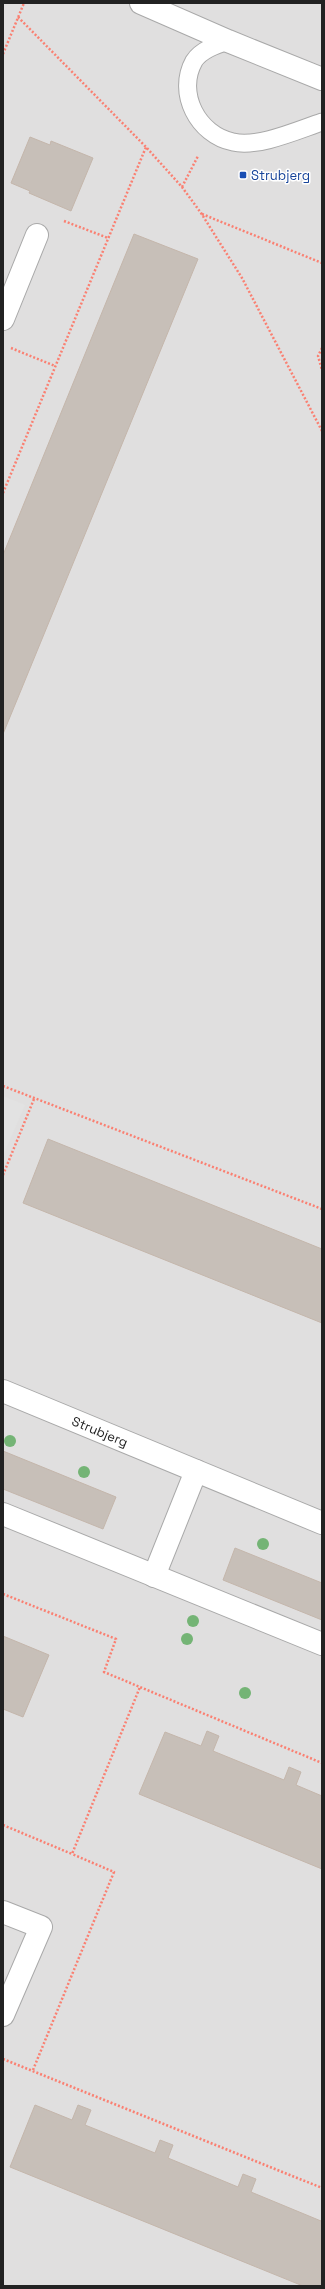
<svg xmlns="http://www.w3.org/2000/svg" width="325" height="2289" font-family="'Space Grotesk',sans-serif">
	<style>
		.residential { fill: #e0dfdf }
		.parking { fill: #e2e2e2 }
		.building { fill: #c7bfb8; stroke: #c4b6ab }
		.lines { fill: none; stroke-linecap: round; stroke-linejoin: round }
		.lane-casing { stroke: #a9a9a9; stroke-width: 19 }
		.street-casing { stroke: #a9a9a9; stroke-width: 24 }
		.path { stroke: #fa8072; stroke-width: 2.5; stroke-dasharray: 2 2; stroke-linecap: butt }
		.lane { stroke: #fff; stroke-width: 17 }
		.street { stroke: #fff; stroke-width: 22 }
		.tree { fill: #74b475 }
		.transit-dot { fill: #1a4fb4; stroke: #fff; stroke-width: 1.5 }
		.labels { text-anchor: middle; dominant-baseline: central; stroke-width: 3; stroke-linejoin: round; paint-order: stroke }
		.transit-label { font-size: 13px; fill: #164399; stroke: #fff; text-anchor: start }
		.street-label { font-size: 13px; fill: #222; stroke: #fff }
	</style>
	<rect width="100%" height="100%" fill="#f2efe9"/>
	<path class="residential" d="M3,3H322V2286H3Z"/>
	<path class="parking" d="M3,1096L25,1105L3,1156Z"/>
	<path class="building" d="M30,137L50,145L51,141L93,158L71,211L29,193L30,191L11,183Z
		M134,234L198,259L3,734V555Z
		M48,1139L322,1249V1323L23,1203Z
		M3,1451L116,1497L103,1529L3,1489Z
		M235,1548L322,1583V1620L223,1580Z
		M3,1636L49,1655L23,1717L3,1709Z
		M207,1731L219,1736L213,1751L284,1780L289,1767L301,1772L296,1785L322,1796V1869L139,1794L165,1732L201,1746Z
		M35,2105L72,2120L78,2105L91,2110L85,2125L155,2153L160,2140L173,2145L168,2158L238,2187L243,2174L256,2179L251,2192L321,2221L322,2219V2286H303L10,2167Z"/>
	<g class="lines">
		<g class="lane-casing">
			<path id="lane" d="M228,41C216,45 201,50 194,61C176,93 198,135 233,142C258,148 298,130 322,122"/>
		</g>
		<g class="street-casing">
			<g id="street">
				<path d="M141,3L228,41L322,79"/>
				<path d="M3,319L37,235"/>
				<path id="s1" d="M3,1391L322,1523"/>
				<path d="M3,1514L322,1644"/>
				<path d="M154,1576L196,1471"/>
				<path d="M3,1912L41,1927L3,2015"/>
			</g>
		</g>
		<path class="path" d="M18,17L146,147L182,187L201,213L242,278L322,431
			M3,54L24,3
			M182,187L198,156
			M202,214L322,263
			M64,221L108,238
			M11,348L55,366
			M322,348L318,356L322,370
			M3,493L146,147
			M3,1086L322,1209
			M3,1175L34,1099
			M3,1594L116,1639L104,1672L322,1763
			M3,1825L72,1854L140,1687
			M3,2059L322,2188
			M33,2070L114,1872L72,1854"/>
		<use href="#lane" class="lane"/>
		<use href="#street" class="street"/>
	</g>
	<g class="tree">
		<circle cx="10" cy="1441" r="6"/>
		<circle cx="84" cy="1472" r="6"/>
		<circle cx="263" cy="1544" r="6"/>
		<circle cx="193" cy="1621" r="6"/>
		<circle cx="187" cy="1639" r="6"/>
		<circle cx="245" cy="1693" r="6"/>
	</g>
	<rect class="transit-dot" x="239" y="171" width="8" height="8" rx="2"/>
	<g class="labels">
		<g class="transit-label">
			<text x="251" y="175">Strubjerg</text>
		</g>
		<g class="street-label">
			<text stroke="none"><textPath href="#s1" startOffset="105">Strubjerg</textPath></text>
		</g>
	</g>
	<rect width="325" height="2289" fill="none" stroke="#222222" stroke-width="8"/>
</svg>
